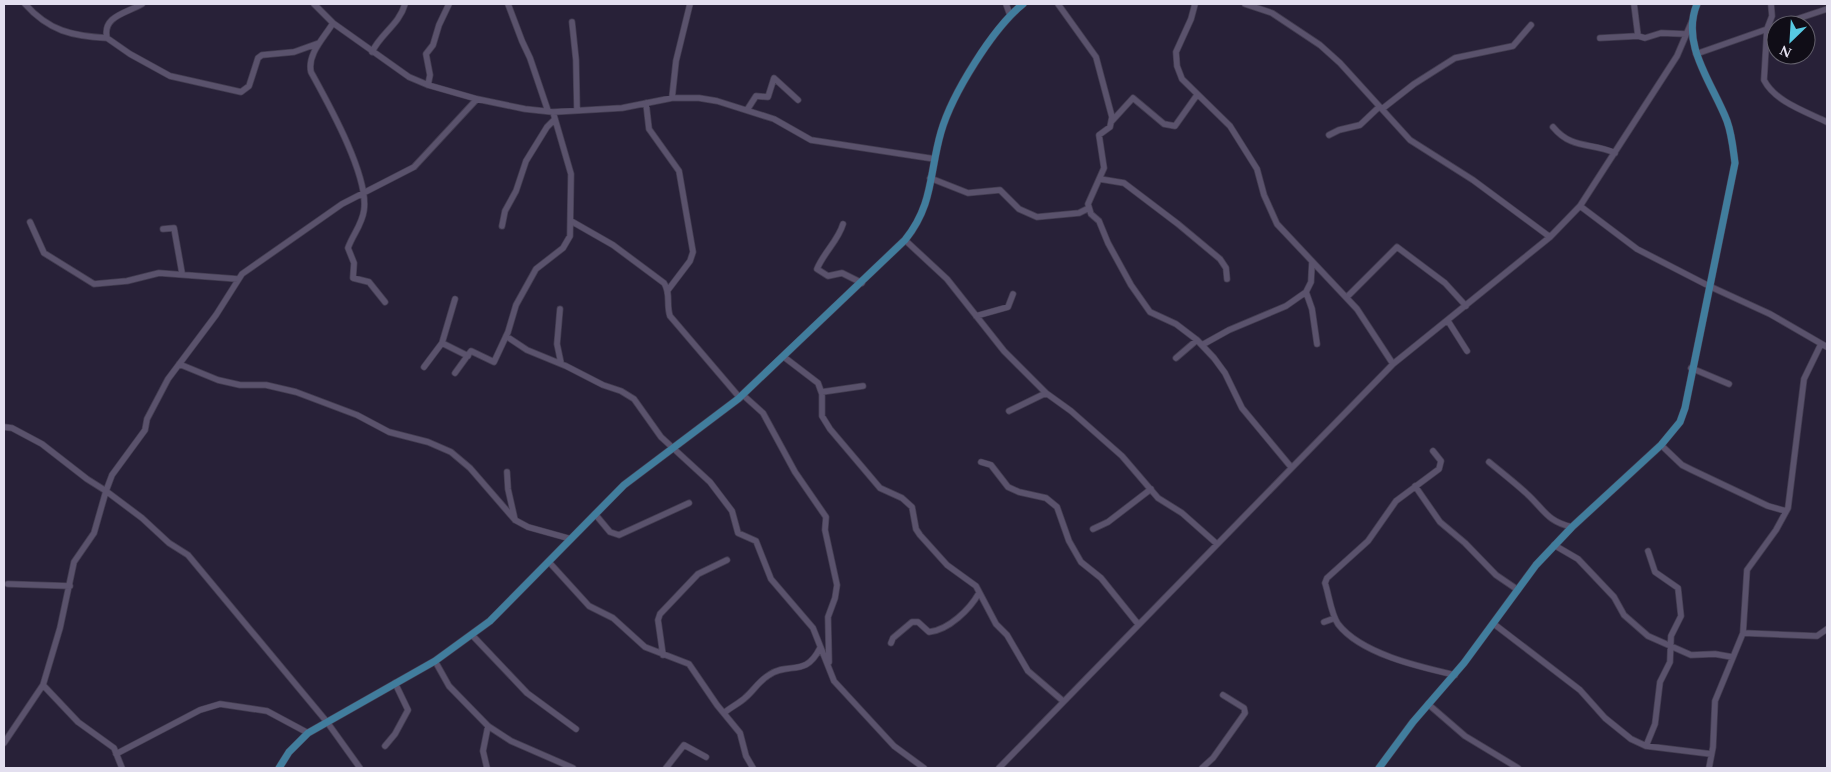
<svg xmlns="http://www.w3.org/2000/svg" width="1831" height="772" font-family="Spectral,serif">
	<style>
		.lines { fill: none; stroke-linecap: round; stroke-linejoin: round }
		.minor-casing { stroke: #433d51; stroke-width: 7 }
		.major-casing { stroke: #433d51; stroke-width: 8 }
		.minor { stroke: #5a526c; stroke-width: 5.5 }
		.major { stroke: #417d9d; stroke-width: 7 }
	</style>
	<rect width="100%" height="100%" fill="#282138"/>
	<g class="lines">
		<g class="minor-casing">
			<path id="minor" d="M25,4C49,31 72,36 107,38
				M142,4C127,13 102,16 107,38L130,54L170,76L241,92L249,86L258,58L262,55L294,52L319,43
				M314,4L333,23L409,77L428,85L477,99
				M508,4L522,41L530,58L548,111
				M1006,4L1010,15
				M1058,4L1096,57L1112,117L1110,127L1099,135L1104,168L1088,204L1091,214L1099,221L1108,243L1131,285L1150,312L1176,324L1197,340L1214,358L1225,373L1242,408L1291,467
				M1195,4L1191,19L1176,52L1177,66L1182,79L1230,126L1257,169L1264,195L1277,224L1357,309L1393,364
				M1245,4L1272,13L1320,45L1340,63L1410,140L1473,180L1550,237
				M1634,4L1638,36L1645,38L1661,33L1686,34
				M1771,4L1772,16L1767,29L1764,80C1775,102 1807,112 1827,122
				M572,22L576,60L577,110
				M333,23C324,38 307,54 311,72C328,103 369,176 364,210C362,225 353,234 348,248L354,263L353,278L369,282L385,302
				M1779,25L1827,9
				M1600,38L1638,36
				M372,52C381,33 399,25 405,4
				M1696,54L1776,26
				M428,85L430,75L426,54L433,45L439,25L449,4
				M672,98L676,61L690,4
				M646,103L649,129L679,171L693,252L690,261L668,290
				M1382,109L1414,84L1455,58L1513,46L1531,25
				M747,110L756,96L768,97L774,78L798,100
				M1112,121L1133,98L1164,124L1175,126L1197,95
				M1553,127C1572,150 1591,142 1615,153
				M1329,135L1339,130L1360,125L1379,107
				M930,178L968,193L1000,190L1019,209L1037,217L1079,213L1089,208
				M1100,179L1124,183L1178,224L1220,259L1226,268L1227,279
				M1580,206L1637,249L1709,286L1770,314L1827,347
				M571,221L613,245L664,283C671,293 666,305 670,316L740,398
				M30,222L44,253L94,284L127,281L159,273L238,279
				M843,224C838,241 824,252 817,269L828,276L842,273L862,283
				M502,226L505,211L516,191L526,161L547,127L555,119
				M163,229L174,228L182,273
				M905,240L947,279L1004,351L1046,393L1071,411L1122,456L1158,498L1182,513L1217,544
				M1306,292L1312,309L1317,344
				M1347,297L1397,247L1445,283L1466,306
				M560,309L557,344L561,363
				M976,316L1008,307L1013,294
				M1448,321L1467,351
				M506,336L527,350L566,366L603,385L621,391L634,399L661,437L710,482L732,511L738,533L756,541L771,579L813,628L834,681L894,746L924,768
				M442,343L468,356
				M1202,345L1229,330L1286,306L1306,292L1311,282L1312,262
				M784,357L818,383L822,394V416L830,429L880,488L902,498L912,507L916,529L920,535L947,565L976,586L996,624L1007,635L1028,671L1063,701
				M1176,358L1197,340
				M179,364L218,380L240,385H266L296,392L357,415L389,432L428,442L451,452L470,468L515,520L528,527L571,539
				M424,367L442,343L455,299
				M1691,368L1729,384
				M455,373L471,351L494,362L508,332L516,305L536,269L563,248L570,236L571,174L553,112
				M822,392L863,386
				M743,395L763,413L795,472L826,517L825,530L837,585L835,598L828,617L829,662
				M1009,411L1046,393
				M4,427L12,428L42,444L87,479L106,491L94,533L74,562L60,628L43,685L4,743
				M1661,445L1682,465L1692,470L1768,506L1786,511
				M1433,451L1441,461L1439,469L1396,501L1368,541L1327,578L1325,583C1329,595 1331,614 1338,624C1361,654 1420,667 1455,675
				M981,462L991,465L1008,487L1019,492L1046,498L1057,507L1069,541L1081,562L1101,578L1138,624
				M1489,462C1501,472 1514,482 1526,493C1544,509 1546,521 1572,527
				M507,472L508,489L515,520
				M1415,486L1440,522L1465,543L1496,575L1518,590
				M595,514L610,532L619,535L689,503
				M1093,529L1108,522L1151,489
				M1554,545L1578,559L1614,597L1624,615L1648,636L1691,655L1715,654L1732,657
				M549,562L589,606L613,618L645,647L689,664L717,705L740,733L746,756L753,768
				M8,584L70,586
				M1324,622L1335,618
				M1494,624L1580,690L1605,718L1631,739L1646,746L1711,754
				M1743,633L1817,636L1827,629
				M473,636L527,693L576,729
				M891,643L893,638L912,622H918L929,632C949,630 970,609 979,593
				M663,655L658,620L660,614L698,574L727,560
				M435,661L449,686L488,726L511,741L573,768
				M43,685L78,722L114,748L122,768
				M1428,704L1465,736L1518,768
				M724,713C731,707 740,703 746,697C754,690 759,681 769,675C790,661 805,678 820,648
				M385,746L395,734L408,710L395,683
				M1646,746L1655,724L1660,682L1670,662L1671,636L1681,616L1678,588L1655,572L1648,551
				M116,754L200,710L220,704L267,711L308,733
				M360,768L327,722L188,555L169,543L142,518L106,491L112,475L145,430L147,419L168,379L216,315L242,274L342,204L414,167L477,99L525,109L553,112L622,108L672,98H699L717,101L774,119L811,140L935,159
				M487,768L483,751L488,726
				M666,768L684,745L706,757
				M999,768L1393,364L1550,237L1580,206L1677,56L1692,21
				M1202,768L1213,758L1245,713L1244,708L1223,695
				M1709,768L1713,747L1715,701L1743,633L1747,570L1776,530L1788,508L1804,379L1821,344"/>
		</g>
		<g class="major-casing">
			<path id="major" d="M279,768L289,752L308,733L435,661L490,621L624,485L738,399L905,240C934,204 929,173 941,132C952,94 993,28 1023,4
				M1379,768L1413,722L1464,663L1536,565L1572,527L1661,445L1680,422L1685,408L1735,163C1733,148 1732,135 1727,121C1713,84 1680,45 1697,4"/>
		</g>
		<use href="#minor" class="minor"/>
		<use href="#major" class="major"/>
	</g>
	<rect width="1831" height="772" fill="none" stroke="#e3dfef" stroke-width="10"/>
	<g transform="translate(1791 40) rotate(205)"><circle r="24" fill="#100d17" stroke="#64616d"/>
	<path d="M0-4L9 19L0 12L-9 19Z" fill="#57c9e2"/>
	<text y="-8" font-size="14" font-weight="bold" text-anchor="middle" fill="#e3dfef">N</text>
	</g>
</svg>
